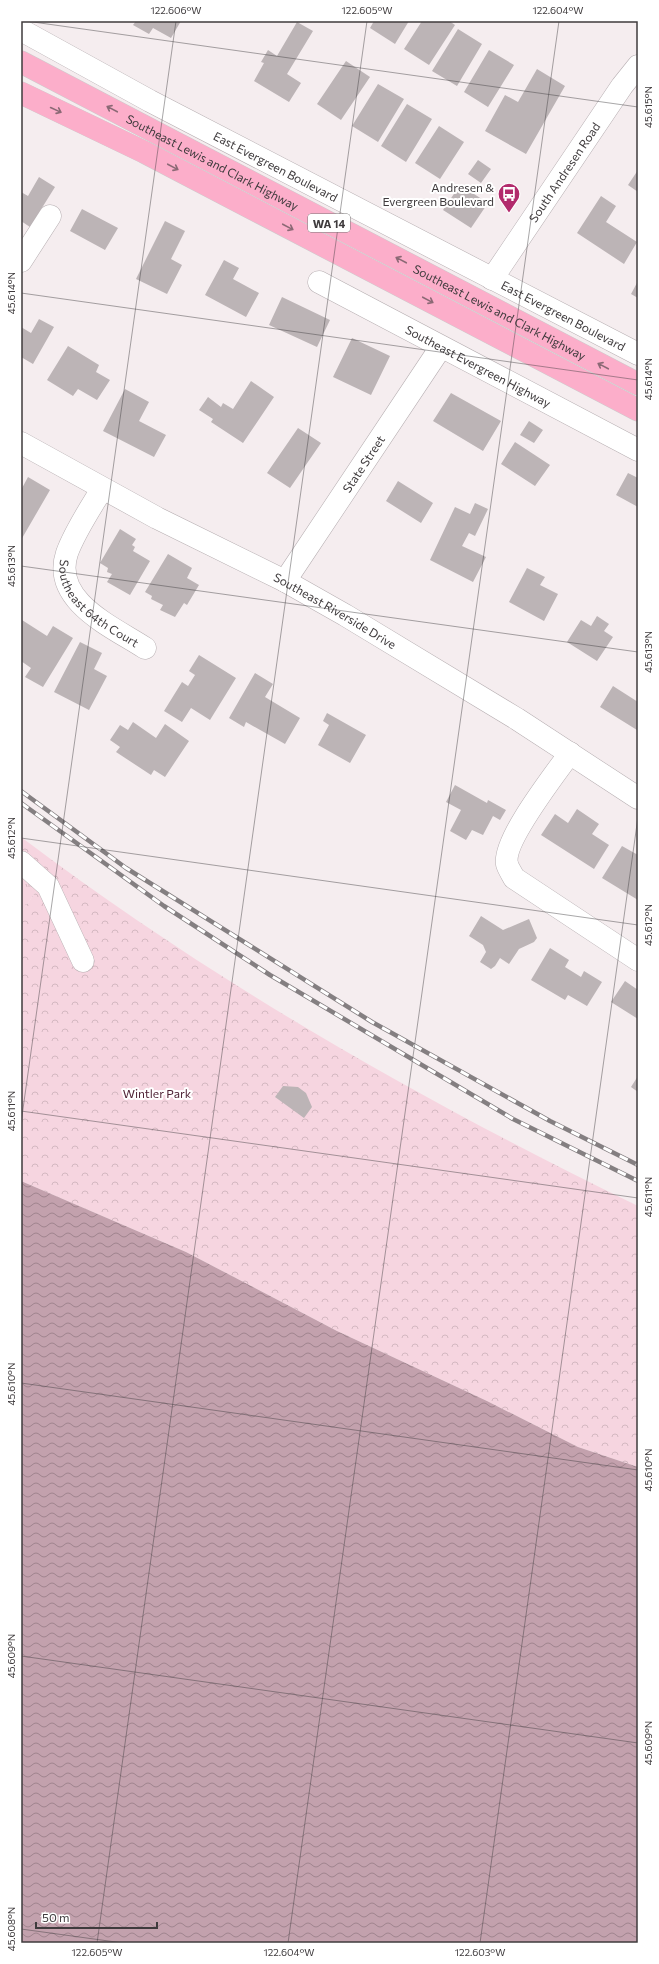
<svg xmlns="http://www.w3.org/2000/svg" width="659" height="1964" font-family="Commissioner,sans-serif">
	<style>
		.grass { fill: url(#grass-tufts) }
		.park { fill: url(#park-crowns) }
		.water { fill: url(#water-waves) }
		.building { fill: #bcb4b6 }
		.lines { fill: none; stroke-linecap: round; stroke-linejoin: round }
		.minor-casing { stroke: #b6aeb1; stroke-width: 23 }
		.highway-casing { stroke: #cdcccd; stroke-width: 23 }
		.minor { stroke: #fff; stroke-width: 22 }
		.highway { stroke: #fcaeca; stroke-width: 22 }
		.rail-casing { stroke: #847f81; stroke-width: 4.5 }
		.rail { stroke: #fff; stroke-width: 3; stroke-dasharray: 9; stroke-linecap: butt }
		.oneway { stroke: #8b6975 }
		.ticks { fill: none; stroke: #3f3b3d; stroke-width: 1; stroke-opacity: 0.45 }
		.labels { text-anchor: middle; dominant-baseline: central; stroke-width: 4; stroke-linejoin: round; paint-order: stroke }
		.shield { fill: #fff; stroke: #797677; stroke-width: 1 }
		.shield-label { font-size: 11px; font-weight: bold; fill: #3f3b3d }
		.street-label { font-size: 12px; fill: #3f3b3d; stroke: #fff }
		.poi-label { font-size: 12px; fill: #3f3b3d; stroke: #fff; text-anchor: end }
		.park-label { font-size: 12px; fill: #4f2235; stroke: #fff }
		.neatline { fill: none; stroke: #3f3b3d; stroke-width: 1.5 }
		.ticks-label { font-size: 10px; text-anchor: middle; fill: #3f3b3d }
	</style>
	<defs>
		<pattern id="grass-tufts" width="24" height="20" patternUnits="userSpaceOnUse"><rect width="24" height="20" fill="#f6d5e0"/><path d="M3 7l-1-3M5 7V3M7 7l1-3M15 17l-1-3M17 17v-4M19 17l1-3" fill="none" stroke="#d4b8c1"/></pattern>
		<pattern id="park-crowns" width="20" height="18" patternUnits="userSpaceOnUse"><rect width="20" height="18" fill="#f6d5e0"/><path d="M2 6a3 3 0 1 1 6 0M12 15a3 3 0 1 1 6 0" fill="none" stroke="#d4b8c1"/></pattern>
		<pattern id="water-waves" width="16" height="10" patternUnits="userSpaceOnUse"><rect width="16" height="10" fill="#c3a1ad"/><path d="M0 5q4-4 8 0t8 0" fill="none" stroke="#a0848e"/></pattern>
	</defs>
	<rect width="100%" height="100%" fill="#f5edef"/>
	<path class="grass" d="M21,874L39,887L21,913Z"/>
	<path class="park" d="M21,837C213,982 422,1101 638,1206V1467L578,1447L487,1401L337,1331L186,1252L21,1181V913L39,887L21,874Z"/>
	<path class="water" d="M21,1181L186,1252L337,1331L487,1401L578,1447L638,1467V1943H21Z"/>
	<path class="building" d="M136,21H181L171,38L153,28L149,34L133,25Z
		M374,21H409L395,44L370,28Z
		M422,21H449L455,25L429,65L404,49Z
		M297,22L313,31L287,74L301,83L289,102L254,81L264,63L261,62L268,50L277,56Z
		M458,29L482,44L457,86L432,71Z
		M489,50L514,65L488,107L464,92Z
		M346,61L370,77L341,120L317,104Z
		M537,69L565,86L526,154L485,131L505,95L518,102Z
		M378,84L404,99L378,142L352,126Z
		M407,104L432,119L406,162L381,146Z
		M439,126L464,142L440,179L415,163Z
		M478,160L491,169L481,183L468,174Z
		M638,170V192L628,185Z
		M39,177L55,187L30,227L21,221V192L28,196Z
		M460,185L488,203L471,228L443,210Z
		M601,196L616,206L606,222L637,242L624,264L577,233Z
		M82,209L118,228L105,250L70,231Z
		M165,221L185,231L171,259L182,265L167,294L136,279Z
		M224,260L239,268L233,279L259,293L246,317L205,295Z
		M638,281V298L631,294Z
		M282,297L330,320L317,347L269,325Z
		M39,319L54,327L33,364L21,357V327L31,333Z
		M352,338L390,356L371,395L333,377Z
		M68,346L99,365L96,372L110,380L97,400L78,389L73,396L47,380Z
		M251,381L274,397L243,443L211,422L213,419L199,410L208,397L221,407L223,403L233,409Z
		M125,389L149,402L139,421L166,435L154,457L103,431Z
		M451,393L501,421L483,451L433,421Z
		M529,421L543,430L534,443L520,435Z
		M298,428L321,443L290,488L267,473Z
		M515,442L550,465L535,486L501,464Z
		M628,473L638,478V507L616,495Z
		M28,477L50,490L21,540V490Z
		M398,481L433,503L421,523L386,501Z
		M475,503L488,509L475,536L469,533L462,546L486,557L473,582L430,560L455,507L470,514Z
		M120,529L136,539L132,545L135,547L133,551L150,561L130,595L107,582L112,574L107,572L108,568L100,563Z
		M168,554L192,568L187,578L199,585L187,605L184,603L175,617L160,610L163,605L151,599L152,596L145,592Z
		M527,568L545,577L540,585L558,594L544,621L509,602Z
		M597,616L609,624L604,631L613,637L597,661L567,642L581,620L591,626Z
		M22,620L47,636L53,626L73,638L43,687L25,677L31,668L21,661Z
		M80,642L102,653L94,669L107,676L89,710L54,692Z
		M199,655L236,678L210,720L191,708L182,722L164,711L182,682L188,686L195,675L189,671Z
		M255,673L273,684L265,697L300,718L285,744L246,722L244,727L229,718Z
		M613,686L638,702L637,730L600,707Z
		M327,713L366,735L350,763L318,745L329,725L323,721Z
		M133,722L156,738L165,724L189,741L165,777L154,770L151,775L116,752L120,747L110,740L120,725L128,730Z
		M455,785L487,803L488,800L506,810L500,820L493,816L483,835L472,830L466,840L450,831L461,810L446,802Z
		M577,809L599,824L592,834L609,845L594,869L541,835L555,814L568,823Z
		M622,846L638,855V900L602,878Z
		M481,916L503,930L529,919L537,938L534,942L519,949L509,964L500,958L495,966L491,969L480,962L486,952L483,945L469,936Z
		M550,948L569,960L565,967L581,977L584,971L602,982L587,1006L568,995L565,1000L531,980Z
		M625,981L638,990V1019L611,1002Z
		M638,1076V1092L631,1087Z
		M283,1086L298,1087L306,1093L312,1107L304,1118L275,1097Z"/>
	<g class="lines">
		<g class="minor-casing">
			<g id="minor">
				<path id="s1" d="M21,30L150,101L638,354"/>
				<path d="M21,261L50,216"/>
				<path id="s2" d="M492,279L622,86L638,66"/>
				<path id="s3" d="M319,282L638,450"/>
				<path id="s4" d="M21,443L157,518L285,581L345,615L517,719L638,798"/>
				<path id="s5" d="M102,489C90,509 75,531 67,553C51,601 113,627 145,648"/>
				<path id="s6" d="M285,581L441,347"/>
				<path d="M570,753C556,773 502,841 507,864C508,868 512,874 514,878L638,960"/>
				<path d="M21,862L48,886L83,961"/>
			</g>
		</g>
		<g class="highway-casing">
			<g id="highway">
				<path id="s7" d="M21,62L638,384"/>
				<path d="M21,93L144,152L638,410"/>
			</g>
		</g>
		<use href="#minor" class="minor"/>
		<use href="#highway" class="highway"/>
		<g class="rail-casing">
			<path id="rail" d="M21,791L126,868L372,1022L550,1121L638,1165
				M21,803L164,906L270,975L513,1119L638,1181"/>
		</g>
		<use href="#rail" class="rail"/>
	</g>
	<defs><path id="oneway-shaft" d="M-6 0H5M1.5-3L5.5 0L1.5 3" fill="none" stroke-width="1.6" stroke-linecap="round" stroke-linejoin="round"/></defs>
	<g class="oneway">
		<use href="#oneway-shaft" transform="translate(112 109) rotate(-152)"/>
		<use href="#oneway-shaft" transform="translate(56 110) rotate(25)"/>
		<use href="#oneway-shaft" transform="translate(173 167) rotate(28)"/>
		<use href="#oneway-shaft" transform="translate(288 227) rotate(28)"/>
		<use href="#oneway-shaft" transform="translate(401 260) rotate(-152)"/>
		<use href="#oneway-shaft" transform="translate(428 300) rotate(28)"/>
		<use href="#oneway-shaft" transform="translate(603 366) rotate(-152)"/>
	</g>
	<path class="ticks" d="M26,21L638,107M21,293L638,380M21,566L638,652M21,838L638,925M21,1111L638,1198M21,1123L176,21M21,1383L638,1470M21,1656L638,1743M21,1929L123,1943M97,1943L367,21M288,1943L559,21M480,1943L638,817"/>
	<defs>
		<g id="bus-pin" transform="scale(1.15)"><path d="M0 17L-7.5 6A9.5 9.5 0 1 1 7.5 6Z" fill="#b22a6c" stroke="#fff"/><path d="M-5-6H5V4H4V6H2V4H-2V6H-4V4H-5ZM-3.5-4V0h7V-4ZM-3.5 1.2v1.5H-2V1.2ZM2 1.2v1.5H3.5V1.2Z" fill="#fff"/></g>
	</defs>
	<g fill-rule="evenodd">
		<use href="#bus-pin" x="509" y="194"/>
	</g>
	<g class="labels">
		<rect class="shield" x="308" y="214" width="42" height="18" rx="3"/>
		<g class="shield-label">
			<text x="329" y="223">WA 14</text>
		</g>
		<g class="street-label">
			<text stroke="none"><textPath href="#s7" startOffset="216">Southeast Lewis and Clark Highway</textPath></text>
			<text stroke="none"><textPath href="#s1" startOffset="289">East Evergreen Boulevard</textPath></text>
			<text stroke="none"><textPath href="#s2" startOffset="129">South Andresen Road</textPath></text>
			<text stroke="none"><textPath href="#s7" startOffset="540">Southeast Lewis and Clark Highway</textPath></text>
			<text stroke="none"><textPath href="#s1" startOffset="613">East Evergreen Boulevard</textPath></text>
			<text stroke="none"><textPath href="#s3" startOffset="180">Southeast Evergreen Highway</textPath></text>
			<text stroke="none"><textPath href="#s6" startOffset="141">State Street</textPath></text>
			<text stroke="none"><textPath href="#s5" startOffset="139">Southeast 64th Court</textPath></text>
			<text stroke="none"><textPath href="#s4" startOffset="356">Southeast Riverside Drive</textPath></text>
		</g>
		<g class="poi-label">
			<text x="494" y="187">Andresen &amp;<tspan x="494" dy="14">Evergreen Boulevard</tspan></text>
		</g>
		<g class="park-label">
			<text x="157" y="1093">Wintler Park</text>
		</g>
	</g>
	<rect width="659" height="1964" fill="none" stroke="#ffffff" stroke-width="44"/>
	<path d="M36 1922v6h121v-6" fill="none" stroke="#3f3b3d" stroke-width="2"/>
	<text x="42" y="1922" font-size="12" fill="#3f3b3d" stroke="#ffffff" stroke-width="3" paint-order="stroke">50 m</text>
	<rect x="22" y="22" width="615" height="1920" class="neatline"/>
	<g class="ticks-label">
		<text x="176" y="14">122.606°W</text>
		<text x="367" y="14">122.605°W</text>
		<text x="558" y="14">122.604°W</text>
		<text transform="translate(648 107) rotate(-90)" y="4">45.615°N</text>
		<text transform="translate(11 293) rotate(-90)" y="4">45.614°N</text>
		<text transform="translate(648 379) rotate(-90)" y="4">45.614°N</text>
		<text transform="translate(11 566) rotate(-90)" y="4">45.613°N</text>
		<text transform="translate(648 652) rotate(-90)" y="4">45.613°N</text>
		<text transform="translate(11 838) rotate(-90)" y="4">45.612°N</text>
		<text transform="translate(648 925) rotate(-90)" y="4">45.612°N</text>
		<text transform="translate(11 1111) rotate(-90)" y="4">45.611°N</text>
		<text transform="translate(648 1197) rotate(-90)" y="4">45.611°N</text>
		<text transform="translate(11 1384) rotate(-90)" y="4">45.610°N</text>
		<text transform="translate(648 1470) rotate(-90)" y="4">45.610°N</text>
		<text transform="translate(11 1656) rotate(-90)" y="4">45.609°N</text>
		<text transform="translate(648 1743) rotate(-90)" y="4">45.609°N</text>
		<text transform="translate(11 1929) rotate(-90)" y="4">45.608°N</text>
		<text x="97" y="1956">122.605°W</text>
		<text x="289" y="1956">122.604°W</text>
		<text x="480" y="1956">122.603°W</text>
	</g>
</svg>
